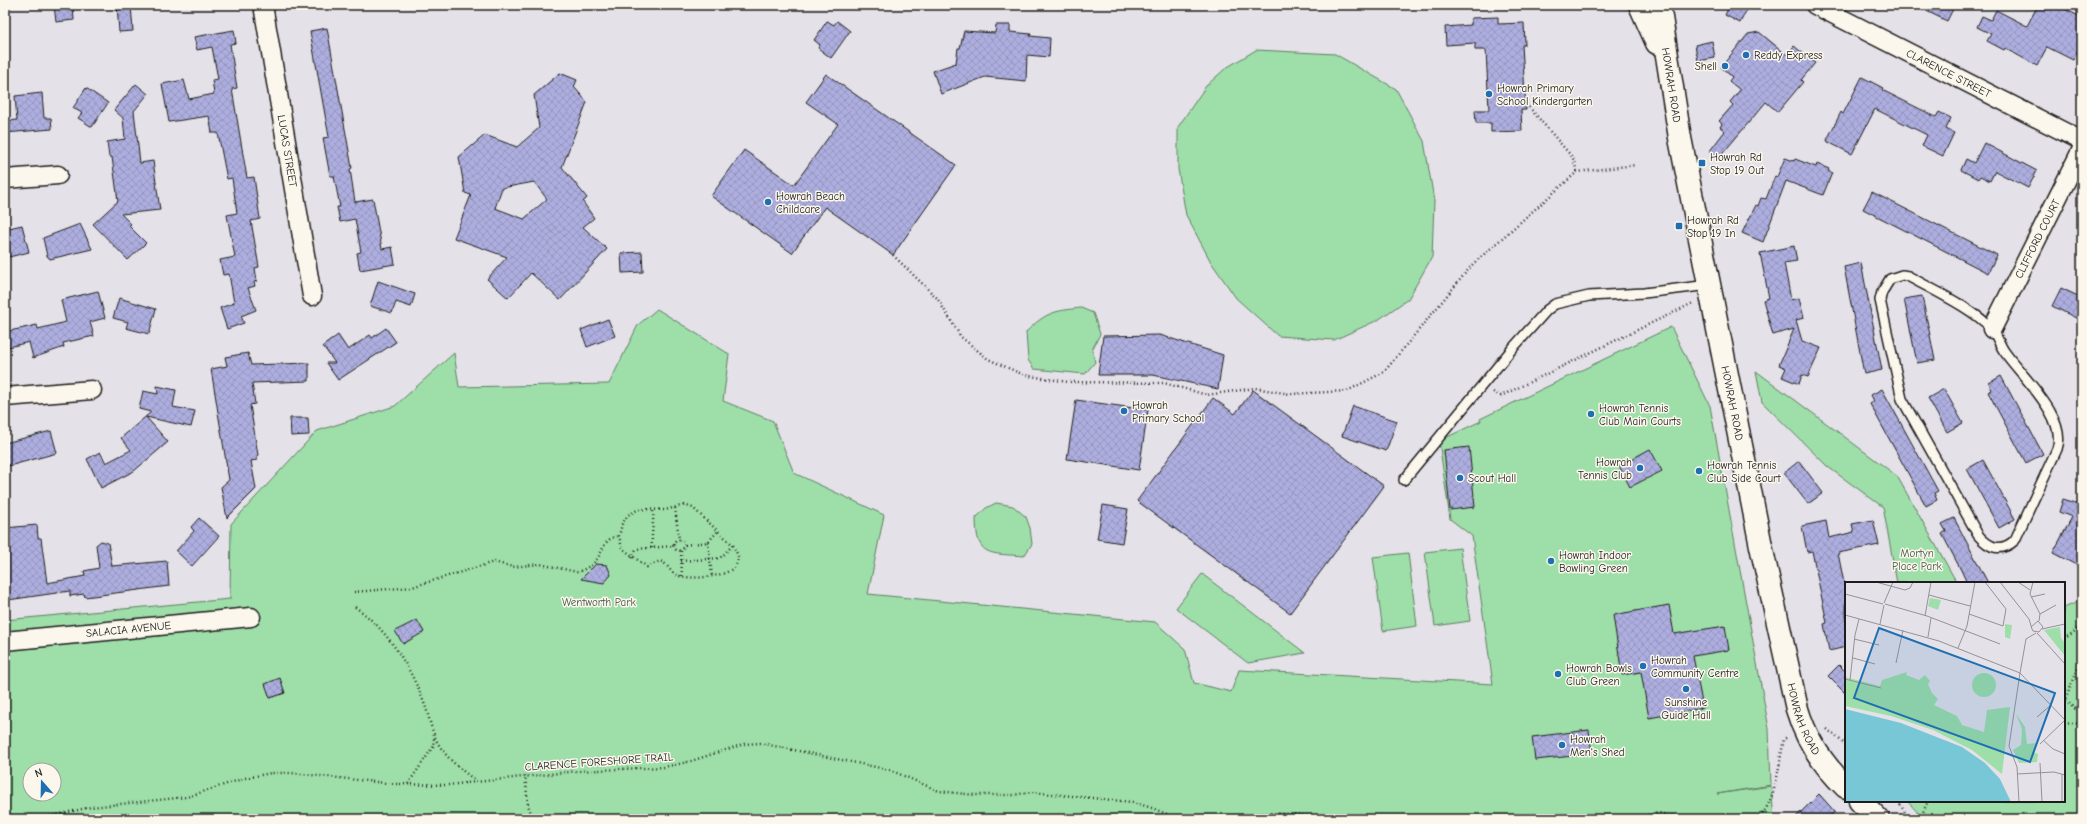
<svg xmlns="http://www.w3.org/2000/svg" width="2087" height="824" font-family="'Comic Neue',sans-serif">
	<style>
		.green { fill: #9edfa9; stroke: #5d7e62; fill-rule: evenodd }
		.building { fill: url(#building-cross-hatch); stroke: #1c1c1c; fill-rule: evenodd }
		.lines { fill: none; stroke-linecap: round; stroke-linejoin: round }
		.service-casing { stroke: #1c1c1c; stroke-width: 12 }
		.minor-casing { stroke: #1c1c1c; stroke-width: 21 }
		.tertiary-casing { stroke: #1c1c1c; stroke-width: 25 }
		.path { stroke: #1c1c1c; stroke-width: 2.5; stroke-dasharray: 1 3; stroke-linecap: butt }
		.service { stroke: #fbf7ec; stroke-width: 9 }
		.minor { stroke: #fbf7ec; stroke-width: 18 }
		.tertiary { stroke: #fbf7ec; stroke-width: 22 }
		.poi-dot { fill: #1f6fb2; stroke: #fbf7ec; stroke-width: 1.5 }
		.labels { text-anchor: middle; dominant-baseline: central; stroke-width: 3; stroke-linejoin: round; paint-order: stroke }
		.poi-label { font-size: 11px; fill: #1c1c1c; stroke: #fbf7ec; text-anchor: start }
		.street-label { font-size: 11px; fill: #1c1c1c; stroke: #fbf7ec }
		.park-label { font-size: 11px; fill: #435646; stroke: #fbf7ec }
		.inset-road { fill: none; stroke: #949296; stroke-width: 1 }
		.view { fill: #1f6fb2; fill-opacity: 0.15; stroke: #1f6fb2; stroke-width: 2 }
		.inset-edge { fill: none; stroke: #1c1c1c; stroke-width: 2 }
	</style>
	<defs>
		<pattern id="building-cross-hatch" width="8" height="8" patternUnits="userSpaceOnUse"><rect width="8" height="8" fill="#adaedf"/><path d="M0 0l8 8M0 8l8-8" fill="none" stroke="#9495bf"/></pattern>
	</defs>
	<rect width="100%" height="100%" fill="#e4e1e8"/>
	<filter id="ink" filterUnits="userSpaceOnUse"><feTurbulence type="fractalNoise" baseFrequency=".025" numOctaves="2"/><feDisplacementMap in="SourceGraphic" scale="8" xChannelSelector="R" yChannelSelector="G"/><feConvolveMatrix kernelMatrix="1 2 1 2 8 2 1 2 1" color-interpolation-filters="sRGB"/></filter>
	<g filter="url(#ink)">
		<path class="green" d="M1256,50L1335,54L1396,89L1424,141L1434,200L1432,257L1408,299L1378,320L1334,340L1278,336L1236,298L1211,262L1186,215L1178,169V127L1206,86L1226,68Z
			M1081,308L1093,313L1100,334L1092,350L1095,362L1085,374L1034,369L1028,360L1026,332C1046,312 1054,311 1081,308Z
			M657,309L729,354L723,401L773,421L794,473L884,515L868,594L1155,622L1185,649L1194,683L1231,692L1239,670L1493,684L1472,536L1450,519L1439,441L1481,421L1480,419L1671,327L1710,406L1769,729L1771,785L1717,794L1771,786L1774,819H5V620L230,599L231,524L317,431L395,406L454,353L459,387L609,384L638,325ZM30,770H54V794H30Z
			M1756,371L1897,476L1957,583H1897L1883,507L1828,467L1762,402Z
			M996,503L1013,506L1026,517L1030,528L1032,544L1024,556C990,553 976,558 976,518L986,508Z
			M1460,548L1470,621L1435,626L1425,552Z
			M1408,553L1417,626L1383,631L1373,557Z
			M1202,574L1305,653L1248,663L1176,608Z
			M2082,600V819H1924L1907,801H2064V608Z"/>
		<path class="building" d="M54,5H73L74,20L56,22Z
			M117,5H131L133,31L119,32Z
			M1730,5H1749L1740,23L1725,15Z
			M1914,5H1955L1947,21Z
			M2038,5H2058L2082,18V42L2073,60L2047,47L2037,66L2005,48L2004,50L1987,41L1991,34L1977,27L1982,16L1991,20L1996,10L2027,26Z
			M1498,17V24L1524,23L1525,45H1522L1526,110H1521L1522,131L1491,132V123H1476L1475,110H1489L1486,50H1475V43L1446,45L1445,27L1471,25V18Z
			M827,21L834,25L837,21L850,31L831,58L818,48L820,45L814,40Z
			M996,25H1010V32L1031,34L1030,36L1050,38L1049,57L1027,55L1026,81L985,77L941,94L933,71L956,63L958,48H960L964,31L995,33Z
			M327,28L352,168L350,169L355,202L373,199L382,249L392,247L395,264L360,270L357,253L361,252L355,219L340,222L337,207H340L334,176H330L323,138L329,137L310,31Z
			M234,30L236,43L230,44L237,88L232,89L247,178L254,177L260,219L251,221L259,267L255,268L257,281L254,282L255,286L248,288L256,310L241,316L244,323L227,329L220,308L234,303L229,274L223,275L220,260L235,257L227,215L237,213L232,178L227,179L218,133H212L209,116L169,122L162,84L184,80L189,99L214,94L212,80L218,79L212,47L197,50L194,37Z
			M1759,32L1787,55L1794,46L1815,63L1801,80L1803,82L1778,112L1766,102L1718,159L1709,152L1725,131L1720,127L1722,124L1719,121L1733,105L1730,102L1740,90L1729,81L1732,77L1721,67L1748,34Z
			M1712,41L1715,58L1698,61L1695,45Z
			M560,73L577,80L574,87L587,102L562,167L587,198L583,202L594,218L583,227L607,249L560,300L531,273L508,298L487,279L507,257L454,238L471,195L465,193L459,157L485,135L517,147L539,128L534,95ZM534,182L547,199L524,219L495,208L502,188Z
			M826,74L956,165L893,255L825,207L792,253L711,196L744,150L794,185L838,124L806,102Z
			M1862,77L1883,88L1882,90L1936,117L1939,112L1951,118L1946,129L1954,133L1943,156L1922,146L1927,135L1875,109L1852,154L1828,142L1827,140L1841,112L1843,114Z
			M136,84L148,94L134,111L140,163L153,161L160,210L121,214L131,224L129,226L146,243L128,260L93,224L118,201L112,157H109L107,142L125,139L123,118L114,110Z
			M86,88L108,103L92,127L78,118L82,113L73,108Z
			M42,93L44,118H51L52,129L5,133V121L17,120L15,96Z
			M1984,143L2037,171L2028,188L1995,171L1990,181L1980,176L1978,179L1961,170L1966,159L1974,163Z
			M1785,158L1794,161L1795,159L1816,167L1817,164L1829,169L1828,171L1832,173L1823,195L1786,181L1763,242L1742,233L1756,205L1758,206L1761,198L1766,199L1775,176L1777,177Z
			M1872,192L1997,255L1988,273L1863,209Z
			M80,224L92,249L50,259L47,256L43,238Z
			M22,225L29,252L5,258V229Z
			M1794,246L1797,261L1784,263L1791,300L1799,298L1804,318L1796,320L1802,341L1821,348L1808,377L1802,375L1799,384L1782,377L1786,368L1779,365L1794,329L1773,335L1763,300L1769,298L1760,253Z
			M642,252L643,272L622,273L621,253Z
			M1861,263L1882,370L1864,374L1844,267Z
			M378,281L415,294L411,307L396,302L392,313L370,306Z
			M2061,288L2082,298V321L2052,306Z
			M98,291L105,318L90,322L94,336L63,343L64,347L33,358L29,342L5,348V332L37,325L38,329L66,322L61,300Z
			M1922,296L1935,360L1917,363L1904,299Z
			M119,298L156,309L149,334L126,328L128,322L113,318Z
			M608,319L615,336L587,347L581,330Z
			M386,328L396,342L338,380L326,363H335L323,346L338,335L348,350L370,335L372,338Z
			M1160,335L1223,355L1218,389L1153,375H1098L1103,336Z
			M248,353L251,365L309,363V381L252,383L255,404L250,405L258,455L257,456V460L251,461L256,489L227,518L221,487L229,480L211,369L227,366L225,357Z
			M2001,376L2043,454L2026,463L1988,392L1992,390L1989,383Z
			M157,386L176,390L173,407L195,411L191,427L146,417L168,442L134,471L101,488L87,459L100,452L106,463L131,450L121,438L151,412L139,409L143,391L158,394Z
			M1882,389L1938,491L1934,493L1937,500L1926,506L1870,404L1874,401L1871,395Z
			M1944,389L1963,423L1947,432L1928,398Z
			M1253,390L1384,486L1290,613L1137,501L1213,398L1235,414Z
			M1076,400L1148,410L1139,470L1067,459Z
			M1353,406L1397,421L1386,451L1342,436Z
			M290,418H308L309,435L291,436Z
			M51,431L57,453L5,467V443Z
			M1469,447L1475,507L1450,510L1444,450Z
			M1650,449L1662,471L1630,487L1619,466Z
			M1983,460L2015,519L1999,528L1967,469Z
			M1799,461L1823,493L1808,504L1784,473Z
			M2063,499L2079,504L2082,499V568L2053,553L2072,517L2059,512Z
			M1103,505L1128,509L1122,543L1097,539Z
			M199,518L219,536L192,566L176,551L194,531L191,527Z
			M1954,518L1988,583H1967L1961,570L1942,534L1946,531L1942,524Z
			M1873,520L1879,545L1838,553L1846,593V647L1829,651L1824,624L1827,623L1812,551L1807,552L1802,526L1826,521L1829,538L1854,532L1852,524Z
			M37,525L38,538H41L47,583L85,576L84,571L99,568L96,545L101,541L108,543L112,566L167,561L169,586L85,597L84,594L70,596V591L8,600L5,576V528Z
			M596,564L607,565L611,575L604,583L581,579Z
			M1669,605L1674,634L1725,626L1729,650L1693,656L1703,708L1649,718L1641,672L1622,675L1613,615Z
			M417,620L424,632L403,644L395,631Z
			M1839,665L1846,672V694L1828,676Z
			M280,678L285,693L270,698L265,684Z
			M1589,730L1592,754L1535,760L1532,737Z
			M1819,794L1835,812L1825,819H1794Z"/>
		<g class="lines">
			<g class="service-casing">
				<path id="service" d="M1902,275L1908,276C1933,290 1972,308 1991,328C1996,333 1999,344 2004,351C2020,375 2068,417 2057,449L2015,540C2001,553 1989,548 1978,535L1902,399L1880,300L1882,292L1890,279Z
					M1404,480L1512,349L1547,310L1555,304L1589,296L1644,293L1709,285"/>
			</g>
			<g class="minor-casing">
				<g id="minor">
					<path id="s1" d="M263,5L312,296"/>
					<path id="s2" d="M1815,5L2082,141"/>
					<path d="M5,179L58,175"/>
					<path id="s3" d="M1992,329L2082,149"/>
					<path d="M5,397L92,390"/>
					<path id="s4" d="M5,641L251,617"/>
				</g>
			</g>
			<g class="tertiary-casing">
				<g id="tertiary">
					<path d="M1640,5L1657,43"/>
					<path id="s5" d="M1659,5L1680,138L1761,546L1797,709C1806,740 1822,764 1846,787"/>
					<path d="M1860,801L1878,819"/>
				</g>
			</g>
			<path class="path" d="M1529,107L1573,158L1577,172
				M893,255L937,298L961,337L988,359L1024,375L1068,382L1164,383L1207,395L1255,388L1290,394L1347,391L1384,372L1473,264L1577,172L1636,165
				M1493,392L1501,396L1693,303
				M684,505L693,508L733,545L738,556C738,558 737,562 736,565C728,578 689,580 676,575C670,572 668,564 660,561L647,567L622,548L619,536L622,524L628,515L639,509L665,510Z
				M675,508L679,539
				M673.5 545a5.5 5.5 0 1 1 11 0a5.5 5.5 0 1 1-11 0Z
				M708,542L712,576
				M685,545L708,542L718,531
				M652,548C651,534 654,523 653,509
				M681,551L682,577
				M632,558L636,549L674,546
				M681,561L720,558L733,545
				M354,592L412,587L494,562L512,567L540,564L577,572C583,570 589,567 594,563C604,552 602,539 618,536
				M355,607C389,630 412,670 426,708C430,720 432,734 439,745C448,760 463,771 476,781
				M2064,639L2082,626
				M2065,701L2082,714
				M2064,703L2082,659
				M2064,722L2082,724
				M1827,729L1846,745
				M525,775L528,805L533,819
				M408,784L433,747L434,736
				M1898,801L1909,819
				M38,819L91,807L187,797L245,778L271,773H292L395,784L448,785L578,771L664,767L688,762L744,744L760,743L890,770L939,791L975,795H1013L1032,792L1132,802L1152,808L1179,819
				M1235,819C1267,808 1296,815 1329,819
				M1624,819L1659,813L1688,819
				M1756,819C1776,807 1779,762 1784,739L1788,737
				M1920,819L1928,801"/>
			<use href="#service" class="service"/>
			<use href="#minor" class="minor"/>
			<use href="#tertiary" class="tertiary"/>
		</g>
	</g>
	<g class="poi-dot">
		<circle cx="1746" cy="55" r="4"/>
		<circle cx="1725" cy="66" r="4"/>
		<circle cx="1489" cy="94" r="4"/>
		<rect x="1698" y="159" width="8" height="8" rx="2"/>
		<circle cx="768" cy="202" r="4"/>
		<rect x="1675" y="222" width="8" height="8" rx="2"/>
		<circle cx="1124" cy="411" r="4"/>
		<circle cx="1591" cy="414" r="4"/>
		<circle cx="1640" cy="468" r="4"/>
		<circle cx="1699" cy="471" r="4"/>
		<circle cx="1460" cy="478" r="4"/>
		<circle cx="1551" cy="561" r="4"/>
		<circle cx="1643" cy="666" r="4"/>
		<circle cx="1558" cy="674" r="4"/>
		<circle cx="1686" cy="689" r="4"/>
		<circle cx="1562" cy="745" r="4"/>
	</g>
	<g class="labels">
		<g class="poi-label">
			<text x="1754" y="55">Reddy Express</text>
			<text x="1717" y="66" text-anchor="end">Shell</text>
			<text x="1497" y="88">Howrah Primary<tspan x="1497" dy="13">School Kindergarten</tspan></text>
			<text x="1710" y="157">Howrah Rd<tspan x="1710" dy="13">Stop 19 Out</tspan></text>
			<text x="776" y="196">Howrah Beach<tspan x="776" dy="13">Childcare</tspan></text>
			<text x="1687" y="220">Howrah Rd<tspan x="1687" dy="13">Stop 19 In</tspan></text>
			<text x="1132" y="405">Howrah<tspan x="1132" dy="13">Primary School</tspan></text>
			<text x="1599" y="408">Howrah Tennis<tspan x="1599" dy="13">Club Main Courts</tspan></text>
			<text x="1632" y="462" text-anchor="end">Howrah<tspan x="1632" dy="13">Tennis Club</tspan></text>
			<text x="1707" y="465">Howrah Tennis<tspan x="1707" dy="13">Club Side Court</tspan></text>
			<text x="1468" y="478">Scout Hall</text>
			<text x="1559" y="555">Howrah Indoor<tspan x="1559" dy="13">Bowling Green</tspan></text>
			<text x="1651" y="660">Howrah<tspan x="1651" dy="13">Community Centre</tspan></text>
			<text x="1566" y="668">Howrah Bowls<tspan x="1566" dy="13">Club Green</tspan></text>
			<text x="1686" y="702" text-anchor="middle">Sunshine<tspan x="1686" dy="13">Guide Hall</tspan></text>
			<text x="1570" y="739">Howrah<tspan x="1570" dy="13">Men's Shed</tspan></text>
		</g>
		<g class="street-label">
			<text stroke="none"><textPath href="#s2" startOffset="150">CLARENCE STREET</textPath></text>
			<text stroke="none"><textPath href="#s5" startOffset="81">HOWRAH ROAD</textPath></text>
			<text stroke="none"><textPath href="#s1" startOffset="148">LUCAS STREET</textPath></text>
			<text stroke="none"><textPath href="#s3" startOffset="101">CLIFFORD COURT</textPath></text>
			<text stroke="none"><textPath href="#s5" startOffset="405">HOWRAH ROAD</textPath></text>
			<text stroke="none"><textPath href="#s4" startOffset="124">SALACIA AVENUE</textPath></text>
			<text stroke="none"><textPath href="#s5" startOffset="729">HOWRAH ROAD</textPath></text>
			<text transform="translate(599 762) rotate(-4)">CLARENCE FORESHORE TRAIL</text>
		</g>
		<g class="park-label">
			<text x="1917" y="553">Mortyn<tspan x="1917" dy="13">Place Park</tspan></text>
			<text x="599" y="602">Wentworth Park</text>
		</g>
	</g>
	<g transform="translate(1845 582)">
		<rect width="220" height="220" fill="#e4e1e8"/>
		<path d="M85,16L96,18L93,28L83,24ZM160,42L167,43L165,57L160,55ZM215,45L216,56L220,61V74L199,48ZM62,90L61,93L74,98L80,93L85,99L83,102L87,111L93,117L89,123L112,134L117,143L139,150L142,128L165,125L157,192L127,168L88,148L46,134L0,124V95L35,104L37,98ZM127 103a12 12 0 1 1 24 0a12 12 0 1 1-24 0ZM171,132L180,145L182,162L192,161L188,170L193,172L192,180L174,181L168,168L176,163L177,147Z" fill="#9edfa9"/>
		<path d="M0,127L56,141L117,165L140,181L155,197L166,220H0Z" fill="#78c7d6"/>
		<path class="inset-road" d="M31,0L60,8L65,6L68,0M155,0L184,37L187,47L188,49L194,50L198,45L193,39L186,45M173,0L185,8M188,0L185,12L195,32L194,39M0,12L38,22M84,13L125,24M186,15L200,12M39,21L48,0M40,22L82,34L155,62M124,32L158,44L161,27L140,0M195,32L211,23M0,33L94,59L175,91L181,57L191,51M80,34L86,0M35,42L39,23M197,47L220,42M192,51L220,82M83,55L86,36M9,57L34,63M113,66L122,44L130,0M8,76L30,82M51,81L58,48M175,91L220,138L195,162M0,97L36,106M5,98L10,53L14,37M192,135L206,123M198,158L208,167L220,172M195,181L197,220M172,192L209,190L220,193M174,220L172,185L164,164L175,91M217,220V192"/>
		<path class="view" d="M34,46L210,111L185,180L9,116Z"/>
		<rect width="220" height="220" class="inset-edge"/>
	</g>
	<rect width="2087" height="824" fill="none" stroke="#fbf7ec" stroke-width="20"/>
	<rect x="10" y="10" width="2067" height="804" fill="none" stroke="#1c1c1c" stroke-width="1.5" filter="url(#ink)"/>
	<g transform="translate(42 782) rotate(340)"><circle r="19" fill="#fbf7ec" stroke="#a29f99"/>
	<path d="M0-3L7 15L0 10L-7 15Z" fill="#1f6fb2"/>
	<text y="-6" font-size="11" font-weight="bold" text-anchor="middle" fill="#1c1c1c">N</text>
	</g>
</svg>
